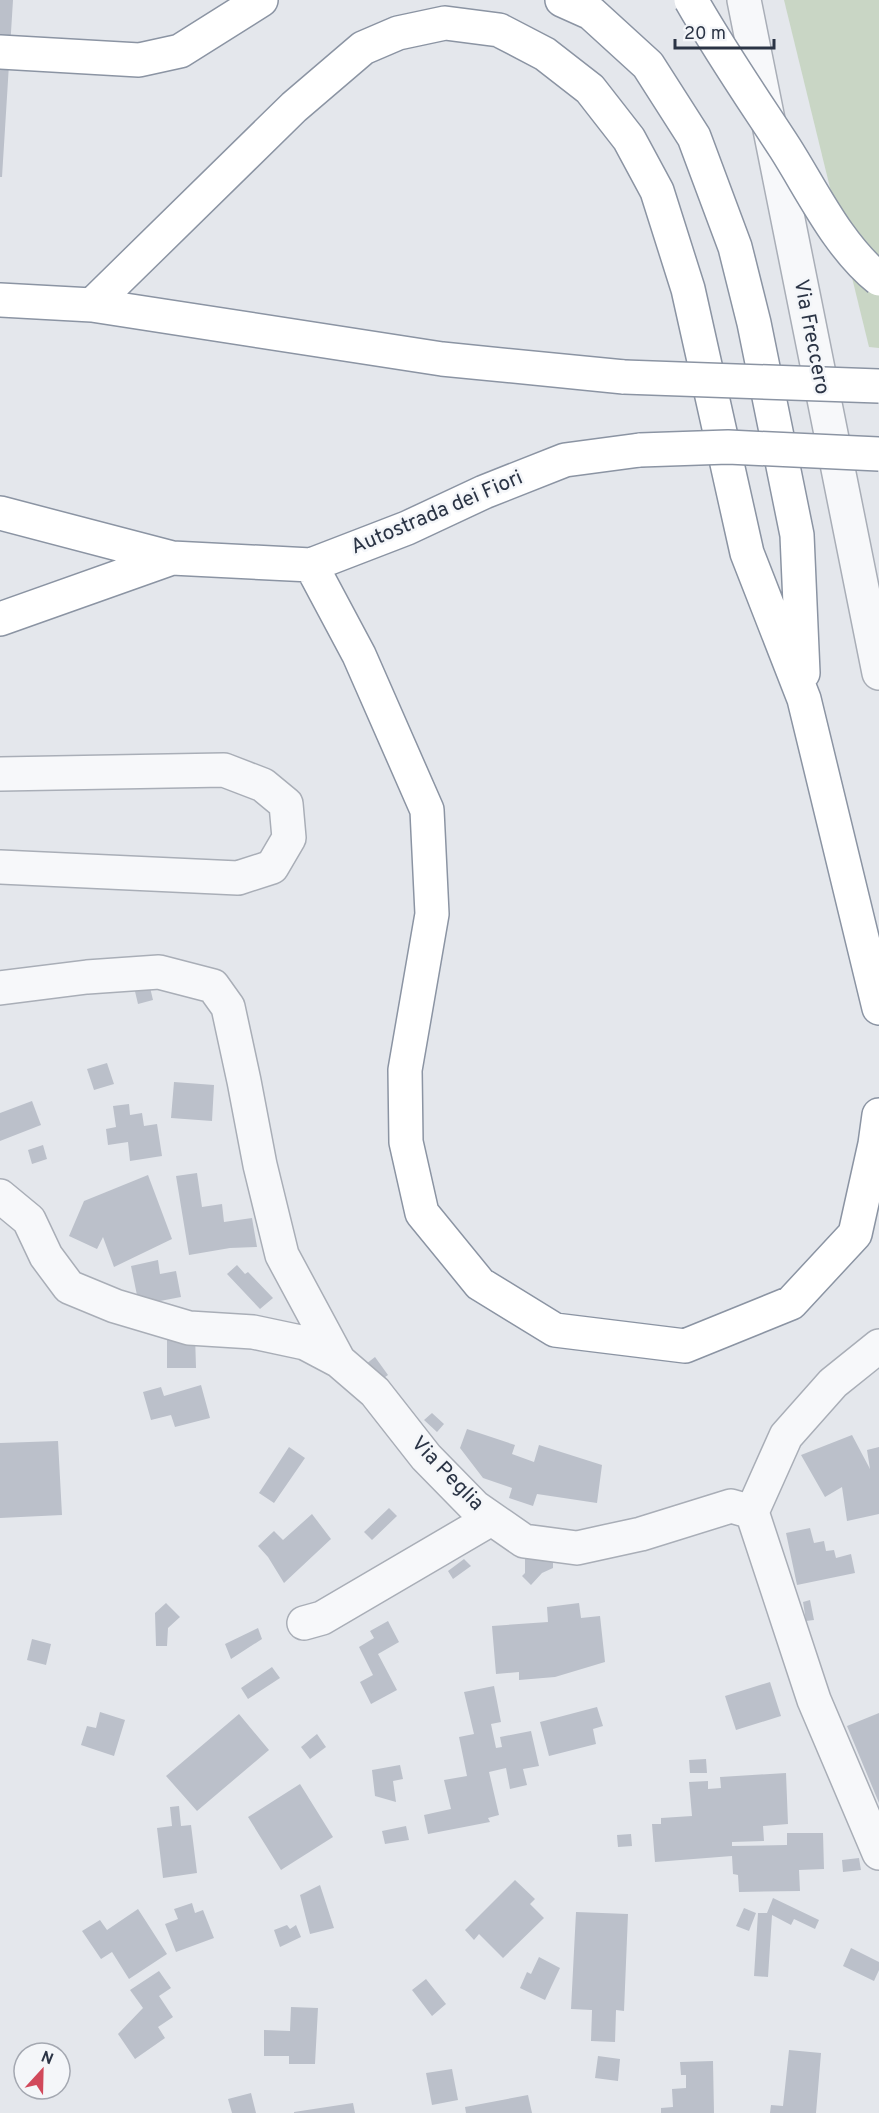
<svg xmlns="http://www.w3.org/2000/svg" width="879" height="2113" font-family="Overpass,sans-serif">
	<style>
		.green { fill: #c9d6c5 }
		.building { fill: #bbc0ca }
		.lines { fill: none; stroke-linecap: round; stroke-linejoin: round }
		.minor-casing { stroke: #a9aeb7; stroke-width: 36 }
		.highway-casing { stroke: #8b94a3; stroke-width: 36 }
		.minor { stroke: #f7f8fa; stroke-width: 33 }
		.highway { stroke: #fff; stroke-width: 33 }
		.highway-bridge-casing { stroke: #8b94a3; stroke-width: 36; stroke-linecap: butt }
		.highway-bridge { stroke: #fff; stroke-width: 33 }
		.labels { text-anchor: middle; dominant-baseline: central; stroke-width: 5; stroke-linejoin: round; paint-order: stroke }
		.street-label { font-size: 21px; fill: #2b3445; stroke: #f4f6f9 }
	</style>
	<rect width="100%" height="100%" fill="#e4e7ec"/>
	<path class="green" d="M784,0H879V348L869,347Z"/>
	<path class="building" d="M0,0H13L2,177H0Z
		M148,979L153,1000L138,1004L133,983Z
		M107,1063L114,1084L94,1090L87,1069Z
		M174,1082L214,1085L212,1121L171,1118Z
		M32,1101L41,1125L0,1141V1113Z
		M129,1104L130,1115L142,1113L144,1126L157,1124L162,1156L130,1161L128,1142L108,1145L106,1129L116,1127L113,1106Z
		M43,1145L47,1159L32,1164L28,1150Z
		M197,1173L202,1207L222,1204L224,1222L252,1218L257,1247L230,1248L189,1255L176,1176Z
		M148,1175L172,1239L114,1267L103,1237L97,1249L69,1236L84,1201Z
		M158,1260L160,1274L176,1271L181,1297L139,1305L131,1266Z
		M237,1265L245,1274L248,1272L273,1298L260,1309L227,1274Z
		M167,1333L195,1334L196,1368H167Z
		M375,1357L388,1375L378,1382L366,1364Z
		M201,1385L210,1418L175,1427L171,1415L151,1420L143,1392L161,1387L164,1396Z
		M432,1413L444,1424L437,1432L424,1420Z
		M467,1429L515,1445L512,1454L534,1462L539,1445L602,1465L597,1503L537,1494L533,1506L509,1498L512,1488L483,1478L460,1448Z
		M852,1435L870,1469L867,1450L879,1447V1514L847,1521L842,1487L825,1497L801,1455Z
		M58,1441L62,1515L0,1518V1443Z
		M289,1447L305,1458L274,1503L259,1493Z
		M389,1508L397,1516L372,1540L364,1532Z
		M312,1514L331,1539L284,1583L268,1557L258,1546L274,1531L283,1540Z
		M810,1528L814,1543L824,1541L826,1551L834,1550L836,1558L851,1554L855,1573L797,1585L786,1533Z
		M525,1547L553,1555V1568L542,1573L531,1585L522,1576L525,1573Z
		M464,1559L471,1566L453,1579L448,1571Z
		M810,1600L814,1620L806,1621L803,1602Z
		M166,1603L180,1617L168,1628L167,1646H156L155,1613Z
		M579,1603L581,1618L600,1616L605,1662L555,1677L519,1680V1672L496,1674L492,1626L548,1622L547,1607Z
		M388,1621L399,1642L378,1654L397,1690L371,1704L360,1682L373,1675L359,1647L374,1638L370,1631Z
		M258,1628L262,1639L231,1659L225,1644Z
		M32,1639L51,1644L46,1665L27,1660Z
		M272,1667L280,1678L248,1699L241,1688Z
		M770,1682L781,1716L736,1730L725,1696Z
		M494,1686L501,1722L491,1724L496,1748L502,1747L500,1737L531,1731L539,1766L523,1769L527,1785L510,1789L506,1768L489,1772L499,1815L488,1818L490,1822L428,1834L424,1815L451,1809L444,1780L467,1776L459,1737L474,1734L464,1692Z
		M597,1707L603,1726L593,1729L596,1744L549,1756L540,1722Z
		M100,1712L125,1720L114,1756L81,1745L87,1726L96,1728Z
		M879,1713V1803L847,1726Z
		M239,1714L269,1750L197,1811L166,1776Z
		M317,1734L326,1747L310,1759L301,1747Z
		M706,1759L707,1773H690L689,1760Z
		M400,1765L403,1779L393,1781L396,1802L375,1796L372,1770Z
		M786,1773L788,1824L763,1826L764,1841L732,1842V1846L787,1845V1833H823L824,1869L799,1870L800,1891L739,1892L738,1875L733,1874L732,1856L655,1862L652,1824H661V1818L692,1816L689,1782L708,1781V1789L721,1788L720,1777Z
		M300,1784L333,1837L281,1870L248,1817Z
		M179,1806L181,1826L191,1825L197,1873L163,1878L157,1828L172,1826L170,1807Z
		M406,1826L409,1840L385,1844L382,1831Z
		M631,1834L632,1846L618,1847L617,1835Z
		M859,1858L861,1870L843,1872L842,1860Z
		M515,1880L535,1899L530,1904L544,1918L503,1958L479,1934L474,1940L465,1930Z
		M320,1885L334,1928L310,1934L300,1895Z
		M773,1898L819,1920L815,1929L794,1919L791,1925L772,1915L768,1977L754,1976L758,1913H767Z
		M192,1903L195,1913L203,1910L214,1938L176,1952L165,1924L178,1919L174,1909Z
		M744,1908L756,1913L749,1931L736,1926Z
		M138,1909L167,1954L129,1979L112,1952L101,1959L82,1931L100,1920L107,1930Z
		M576,1912L628,1914L624,2011L616,2010L615,2042L591,2041L592,2010L571,2009Z
		M287,1925L290,1929L296,1925L301,1937L280,1947L274,1930Z
		M851,1948L879,1962V1970L874,1981L843,1966Z
		M539,1957L560,1968L545,2000L520,1988L527,1972L531,1974Z
		M159,1971L171,1988L159,1996L173,2017L158,2027L165,2038L135,2059L118,2034L143,2008L130,1990Z
		M426,1979L446,2004L432,2016L412,1990Z
		M291,2007L318,2008L315,2064H289V2056H264V2030L290,2031Z
		M789,2050L821,2053L816,2113H770L771,2105L783,2106Z
		M598,2056L620,2059L618,2081L595,2078Z
		M713,2061L714,2113H661V2108L673,2107L672,2089L686,2088V2075H681L680,2062Z
		M452,2069L458,2100L432,2105L426,2073Z
		M251,2093L256,2113H232L228,2099Z
		M528,2095L532,2113H466L465,2107Z
		M353,2103L355,2113H294V2112Z"/>
	<g class="lines">
		<g class="minor-casing">
			<path id="minor" d="M744,0L879,673
				M0,774L224,770L263,785L286,804L289,838L272,867L238,878L0,867
				M0,988L87,977L159,972L213,986L228,1007L244,1081L260,1165L282,1255L339,1361
				M0,1196L29,1220L46,1256L69,1287L115,1306L189,1328L253,1332L305,1343L339,1361L375,1392L426,1457L475,1507L524,1541L577,1548L641,1534L731,1506L752,1512
				M879,1346L833,1383L786,1436L752,1512L814,1700L879,1853
				M304,1623L322,1618L491,1519"/>
		</g>
		<g class="highway-casing">
			<path id="highway" d="M562,0L591,13L648,65L694,137L735,247L754,323L797,535L803,673
				M0,52L139,60L180,51L261,0
				M0,300L92,305L442,359L624,377
				M92,305L294,107L363,48L398,33L445,23L499,30L545,54L590,89L629,139L657,191L688,289L747,553L804,699L879,1008
				M0,513L172,558L311,565L407,528L484,492L565,460L640,450
				M311,565L359,655L427,810L432,914L405,1070L406,1142L422,1213L480,1284L555,1330L685,1346L791,1303L855,1234L875,1144L879,1115
				M0,619L172,558"/>
		</g>
		<use href="#minor" class="minor"/>
		<use href="#highway" class="highway"/>
		<g class="highway-bridge-casing">
			<path id="highway-bridge" d="M691,0C720,51 753,99 785,148C813,192 838,246 879,279
				M624,377L879,386
				M640,450L728,447L879,454"/>
		</g>
		<use href="#highway-bridge" class="highway-bridge"/>
	</g>
	<g class="labels">
		<g class="street-label">
			<text transform="translate(811 337) rotate(79)">Via Freccero</text>
			<text transform="translate(437 513) rotate(-23)">Autostrada dei Fiori</text>
			<text transform="translate(447 1474) rotate(46)">Via Peglia</text>
		</g>
	</g>
	<g transform="translate(42 2071) rotate(22)"><circle r="28" fill="#f4f6f9" stroke="#a4a8b1" stroke-width="1.5"/>
	<path d="M0-4.5L10 22L0 15L-10 22Z" fill="#d1495b"/>
	<text y="-9" font-size="16" font-weight="bold" text-anchor="middle" fill="#2b3445">N</text>
	</g>
	<path d="M675 39v9h99v-9" fill="none" stroke="#2b3445" stroke-width="3"/>
	<text x="684" y="39" font-size="18" fill="#2b3445" stroke="#f4f6f9" stroke-width="4.5" paint-order="stroke">20 m</text>
</svg>
